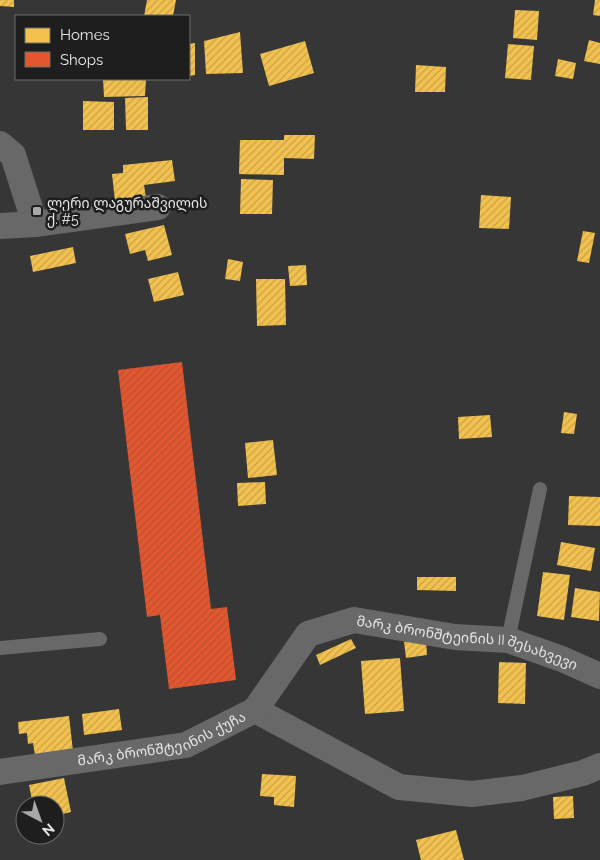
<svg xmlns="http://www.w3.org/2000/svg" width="600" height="860" font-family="Raleway,'Noto Sans Georgian',sans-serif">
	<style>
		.homes { fill: url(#homes-hatch) }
		.shops { fill: url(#shops-hatch) }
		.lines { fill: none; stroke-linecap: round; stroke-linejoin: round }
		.service { stroke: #676867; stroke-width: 14 }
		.minor { stroke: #676867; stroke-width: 26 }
		.poi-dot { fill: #a7a8a7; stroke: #1d1e1d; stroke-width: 2 }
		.labels { text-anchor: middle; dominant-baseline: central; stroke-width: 5; stroke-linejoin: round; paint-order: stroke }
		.poi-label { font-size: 14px; fill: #e5e6e4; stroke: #1d1e1d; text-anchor: start }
		.street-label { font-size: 14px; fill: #e5e6e4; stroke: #1d1e1d }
	</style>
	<defs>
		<pattern id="homes-hatch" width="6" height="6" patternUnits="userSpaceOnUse" patternTransform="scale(1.25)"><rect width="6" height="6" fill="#f2c14e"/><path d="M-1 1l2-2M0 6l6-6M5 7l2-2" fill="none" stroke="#c7a24c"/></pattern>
		<pattern id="shops-hatch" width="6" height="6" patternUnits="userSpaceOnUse" patternTransform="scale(1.25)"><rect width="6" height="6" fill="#e4572e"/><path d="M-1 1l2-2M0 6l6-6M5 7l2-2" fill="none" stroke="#b45235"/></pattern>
	</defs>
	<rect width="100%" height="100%" fill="#353635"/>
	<path class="homes" d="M0,0H14V7L0,6Z
		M147,0H176L173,16H144Z
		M595,0H600V16L593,15Z
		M515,10L539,11L537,40L513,38Z
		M240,32L243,73L206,74L204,41Z
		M589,40L600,43V64L584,61Z
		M305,41L314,73L269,86L260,54Z
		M195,43V75L189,76V44Z
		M508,44L534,46L531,80L505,78Z
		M558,59L576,63L573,79L555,76Z
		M416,65L446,67L445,92H415Z
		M103,79H146L145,96L104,97Z
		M148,97V130H126L125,98Z
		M83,101L114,102V130H83Z
		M284,135H315L314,159L284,158V175L239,174L240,140H284Z
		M172,160L175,181L144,185L146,198L115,201L112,174L123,173V165Z
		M241,179L273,180L272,214H240Z
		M481,195L511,197L509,229L479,228Z
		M164,225L172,255L148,261L145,250L130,254L125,234Z
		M583,231L595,233L589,263L577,261Z
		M73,247L76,263L33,272L30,256Z
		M228,259L243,262L240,281L225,279Z
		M306,265L307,285L290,286L288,266Z
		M178,272L184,295L154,302L148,279Z
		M256,279H285L286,325L257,326Z
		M564,412L577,414L574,434L561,433Z
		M490,415L492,437L459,439L458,417Z
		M273,440L277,475L248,478L245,443Z
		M265,482L266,504L238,506L237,483Z
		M569,496L600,497V526L568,525Z
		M561,542L595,548L591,571L557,565Z
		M543,572L570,575L564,620L537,616Z
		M417,577H456V591L417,590Z
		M575,588L600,592L599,621L571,617Z
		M351,639L356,648L320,665L316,655Z
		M426,639L427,655L406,658L404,642Z
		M400,658L404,711L365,714L361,661Z
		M499,662L526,663L525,704L498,703Z
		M119,709L122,730L84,735L82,714Z
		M69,716L73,751L35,755L33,743L28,744L27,733L19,734L18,722Z
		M262,774L296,776L294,807L274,805V797L260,796Z
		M64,778L71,812L55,816V805H33L29,785Z
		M573,796L574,818L554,819L553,797Z
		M456,830L464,860H421L416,840Z"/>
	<path class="shops" d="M182,362L211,609L227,607L236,680L169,689L160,615L147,617L118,370Z"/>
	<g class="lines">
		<path class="service" d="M508,640L540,489
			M0,648L100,639"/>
		<g class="minor">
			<path d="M0,144L13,155L35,224"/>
			<path d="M0,226L35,224L158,207"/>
			<path d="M255,710L399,787L472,794L522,788L583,773L600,766"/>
			<path id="s1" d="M0,772L186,745L255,710L308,634L354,620L455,637L508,640L562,659L600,676"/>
		</g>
	</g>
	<rect class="poi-dot" x="32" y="206" width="10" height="10" rx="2.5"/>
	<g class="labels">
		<g class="poi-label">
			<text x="47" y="203">ლერი ლაგურაშვილის<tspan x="47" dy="16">ქ. #5</tspan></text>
		</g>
		<g class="street-label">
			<text stroke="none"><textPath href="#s1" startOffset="522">მარკ ბრონშტეინის II შესახვევი</textPath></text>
			<text stroke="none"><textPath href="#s1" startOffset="166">მარკ ბრონშტეინის ქუჩა</textPath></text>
		</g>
	</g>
	<rect x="15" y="15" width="175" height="65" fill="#1d1e1d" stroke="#6d6e6d"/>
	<rect x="25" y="28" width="25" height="15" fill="#f2c14e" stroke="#6d6e6d"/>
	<text x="60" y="40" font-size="15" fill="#e5e6e4">Homes</text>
	<rect x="25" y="52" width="25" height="15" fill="#e4572e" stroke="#6d6e6d"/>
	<text x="60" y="65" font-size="15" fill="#e5e6e4">Shops</text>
	<g transform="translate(40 820) rotate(139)"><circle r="24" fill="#1d1e1d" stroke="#6d6e6d"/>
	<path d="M0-4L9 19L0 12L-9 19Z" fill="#a7a8a7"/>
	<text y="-8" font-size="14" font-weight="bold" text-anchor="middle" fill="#e5e6e4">N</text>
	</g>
</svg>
